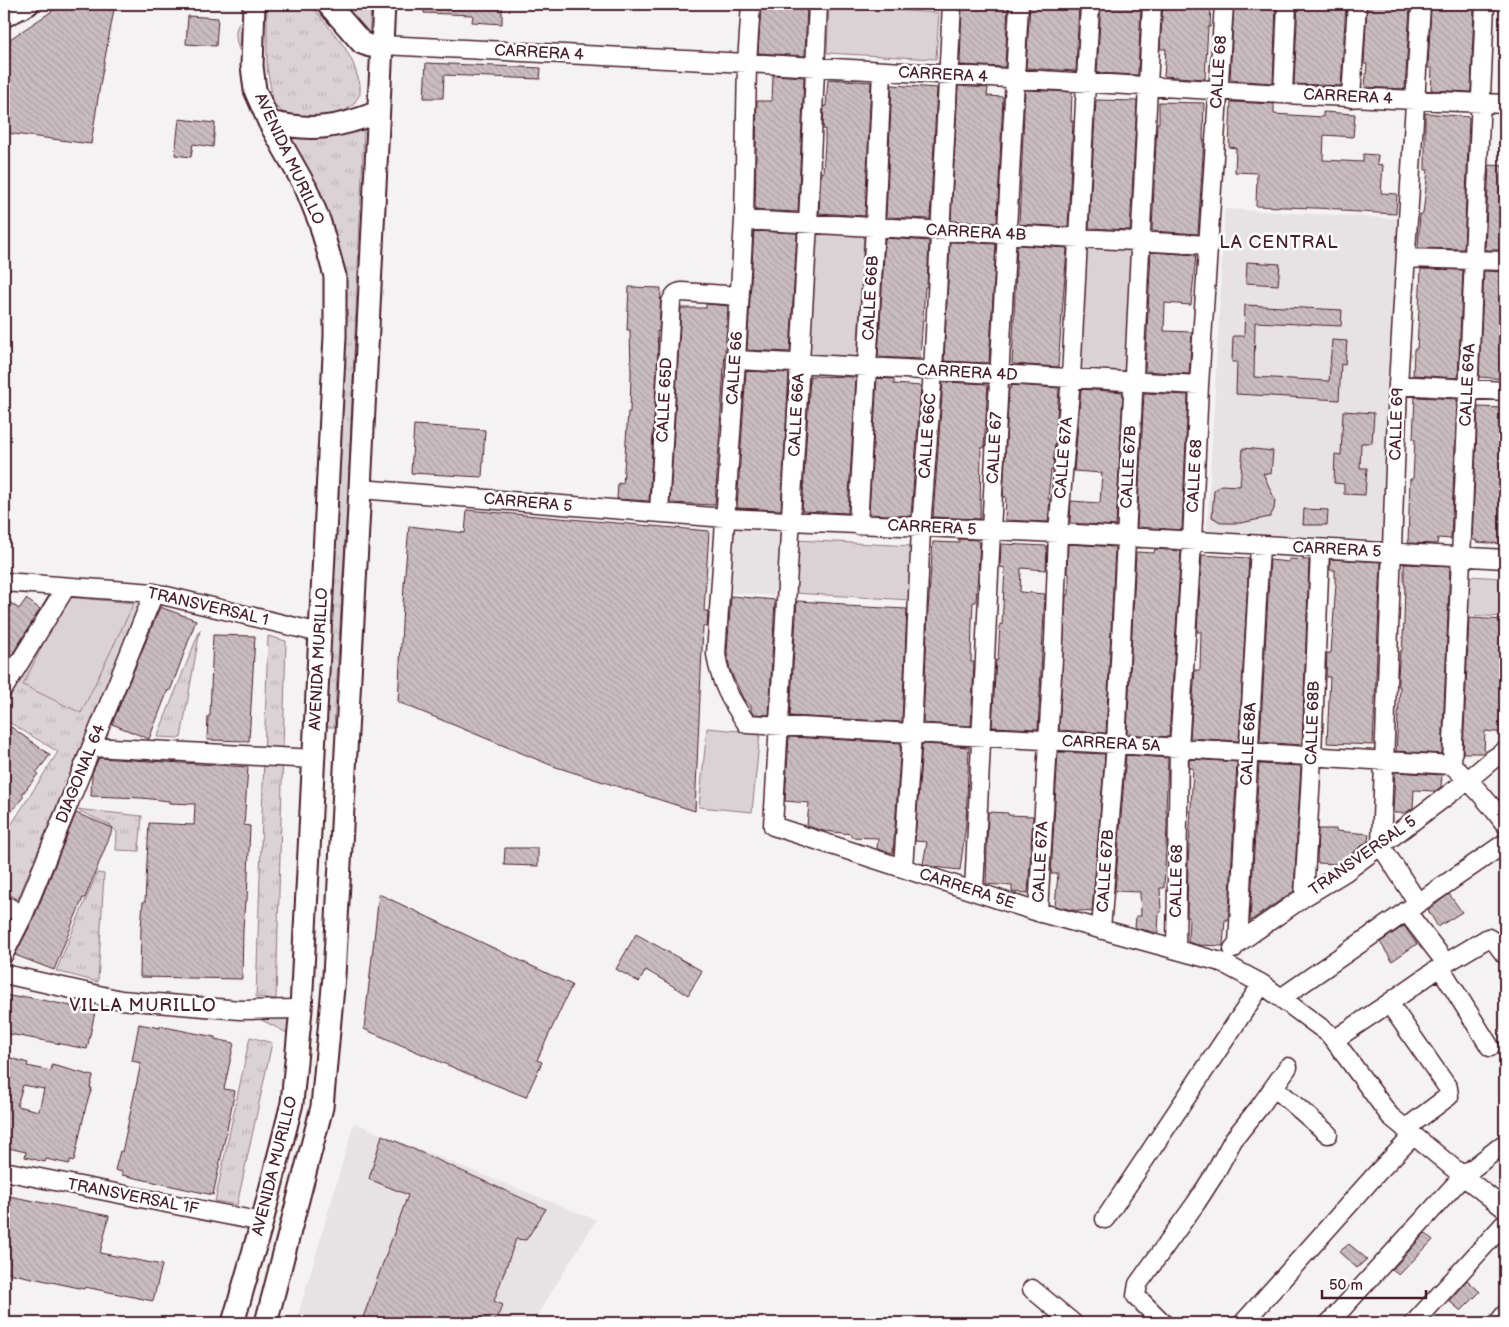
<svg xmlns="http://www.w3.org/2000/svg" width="1509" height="1327" font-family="'Balsamiq Sans',sans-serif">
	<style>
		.built { fill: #e7e2e3 }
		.grass { fill: url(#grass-tufts); stroke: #927880 }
		.pitch { fill: #dbd2d5; stroke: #927880 }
		.building { fill: url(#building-back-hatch); stroke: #4a1f2b; fill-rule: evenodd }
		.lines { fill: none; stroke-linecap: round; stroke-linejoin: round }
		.minor-casing { stroke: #4a1f2b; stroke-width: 21 }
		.major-casing { stroke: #4a1f2b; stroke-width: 25 }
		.minor { stroke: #fff; stroke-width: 18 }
		.major { stroke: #fff; stroke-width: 21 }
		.labels { text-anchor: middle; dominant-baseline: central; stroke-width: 5; stroke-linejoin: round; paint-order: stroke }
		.street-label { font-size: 16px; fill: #4a1f2b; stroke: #fff }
		.neighbourhood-label { font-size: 18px; letter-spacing: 1px; fill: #4a1f2b; stroke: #fff }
	</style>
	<defs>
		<pattern id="grass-tufts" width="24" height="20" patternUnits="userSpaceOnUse" patternTransform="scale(1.25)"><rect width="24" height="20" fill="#dbd2d5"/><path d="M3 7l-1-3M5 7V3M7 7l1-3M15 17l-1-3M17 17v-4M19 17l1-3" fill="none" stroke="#bdb4b7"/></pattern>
		<pattern id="building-back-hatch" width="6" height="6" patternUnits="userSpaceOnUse" patternTransform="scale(1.25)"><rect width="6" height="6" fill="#cabdc1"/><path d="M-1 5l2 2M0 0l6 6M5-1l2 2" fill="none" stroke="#afa2a6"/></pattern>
	</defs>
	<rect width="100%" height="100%" fill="#f4f2f2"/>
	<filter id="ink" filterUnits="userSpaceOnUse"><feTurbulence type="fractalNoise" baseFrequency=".02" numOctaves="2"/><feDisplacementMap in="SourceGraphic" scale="10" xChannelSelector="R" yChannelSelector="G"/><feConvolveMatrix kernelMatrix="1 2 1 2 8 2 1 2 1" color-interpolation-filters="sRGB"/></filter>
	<g filter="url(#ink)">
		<path class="built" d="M1225,209L1400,219L1383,540L1207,531Z
			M730,528L781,531L778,596L726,592Z
			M354,1123L596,1220L532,1323H296Z"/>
		<path class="grass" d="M267,4H304L316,11L344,46L353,63L360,84V94L353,105L336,117L303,121L285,114L274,105L267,68Z
			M343,4H371L369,40Z
			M245,18V52L239,50C235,38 233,25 245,18Z
			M364,129L348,492L334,727H326L346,317L343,268L336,239L312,184L286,136L310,137Z
			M66,593L142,599L18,899L4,890V836L58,752L4,719V691Z
			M200,630L181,738L157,737Z
			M268,636L286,641L276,999L256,997Z
			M75,809L142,816L139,851L116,850L117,832L110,825Z
			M97,873L104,874L98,982L56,971Z
			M248,1013L295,1015L293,1036Z
			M250,1037L272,1043L237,1205L215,1201Z"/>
		<path class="pitch" d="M829,6L939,13L936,59L827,53Z
			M816,231L864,234L857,359L809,356Z
			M1084,247L1133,250L1125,375L1077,372Z
			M796,540L912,546L910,600L793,593Z
			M1467,576L1505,578V617L1465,615Z
			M66,597L134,603L81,713L23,685Z
			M707,728L760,733L752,812L699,807Z"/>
		<path class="building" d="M63,4H115L100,85L91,144L6,133L10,39Z
			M424,4H502V24L472,22L473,15L424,13Z
			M761,4H807L805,56L758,53Z
			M962,4H1008L1005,67L960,65Z
			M1030,4H1079L1076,71L1026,68Z
			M1101,4H1141L1138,75L1097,73Z
			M1163,4H1211L1210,27H1208L1205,79L1164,76L1166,49H1160Z
			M1234,4H1276L1273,83L1230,80Z
			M1298,4H1346L1341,86L1294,84Z
			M1367,4H1386V6L1410,7L1405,89L1365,87L1367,64H1364Z
			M1459,4H1474L1471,92L1431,90L1432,68H1428L1431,8H1433V5L1459,6Z
			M188,16L218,18L216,46L186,44Z
			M426,63L541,68L540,79L444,75L443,98H424Z
			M773,75L804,77L798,212L755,210L757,101H772Z
			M828,79L871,82L865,216L819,213L821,172L823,173L825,143V129H823L824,106H826Z
			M892,85L937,88L930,219L886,217Z
			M958,86L988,88L987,96L1003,97L997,223L951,221Z
			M1025,90L1072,92L1071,121H1073L1068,227L1019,224Z
			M1096,100L1137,101L1130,230L1089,228Z
			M1159,102L1204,103L1203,140H1204L1198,234L1152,231L1157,123H1159Z
			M1231,102L1274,104V114L1323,117V112L1355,114L1353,137L1324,135L1323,160L1363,162V154L1378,155L1377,164L1383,165L1381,193L1397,194L1396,214L1342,211V209L1256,206L1257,173L1235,172L1236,148L1229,147Z
			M1425,113L1469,117L1464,249L1418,248L1420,214H1423L1428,170H1425Z
			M179,119L215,123L213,147L193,144L191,157L175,155Z
			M1489,165L1505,166V250H1485Z
			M754,231L797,233L790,352L747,350Z
			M885,238L929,241L927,287H925L920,359L878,357Z
			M950,242L996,244L989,363L944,361Z
			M1017,245L1067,248L1058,367L1012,364Z
			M1151,252L1196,255L1191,305L1165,303L1164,331L1192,332L1189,374L1145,371Z
			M1247,262L1280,264L1278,285L1246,283Z
			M1421,269L1463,270L1458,378L1413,375L1414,349H1417Z
			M1484,271L1505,272V298L1502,343H1505V379L1479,377Z
			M629,287L661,288L659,332L657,331L658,352L649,501L617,499L618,483L623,484L628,412H630L631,372L630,330H627Z
			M706,304L728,306L715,505L670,503L681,308H706Z
			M1245,305L1342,310L1341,326L1255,322L1254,377L1329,381L1332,340L1347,341L1345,365L1341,364L1339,400L1236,394L1237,362H1232L1233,336H1244Z
			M746,371L789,373L781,510L737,508Z
			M810,376L856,377L848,513L802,511Z
			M877,378L894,379V384L921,386L911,516L869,514Z
			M943,382L988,384L984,448H981L980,519L933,517Z
			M1011,385L1059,388L1053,470H1051L1048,499H1050L1048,522L1005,520L1006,497L1003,496L1009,388H1011Z
			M1081,389L1123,392L1116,526L1070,523L1071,501L1100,503L1102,473L1074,471Z
			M1144,393L1188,395L1182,530L1137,527Z
			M1415,397L1457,399L1451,539L1438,538L1437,544L1408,543L1410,479H1413L1415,439H1413Z
			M1478,407L1505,408V515L1502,544L1476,542V540H1472Z
			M1343,411L1374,413L1372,443H1361L1360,468H1367L1365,495L1344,494V484L1334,483L1335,454L1341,455Z
			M414,425L485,430L482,477L411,473Z
			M1243,448L1273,451L1271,474L1263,473L1275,500L1274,509L1270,517L1241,523H1222L1212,517L1214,490L1221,485L1240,486Z
			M1304,509L1328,510L1327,525H1303Z
			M467,510L709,531L704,611H708L707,627L703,626L695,811L553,766L398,702L404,585L409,526L465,533Z
			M959,539L978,540V542H980L976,602H973L972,623L971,662H974L971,726L923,723L928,610L933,542L959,543Z
			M1001,544L1047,546L1046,570L1021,568L1020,592L1045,594L1038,729L992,727L996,660H998L1000,624L1002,625L1005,568L1000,567Z
			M1068,544L1115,547L1106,733L1059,730L1066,595H1069V573H1067Z
			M1155,549L1181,551L1169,737L1127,734L1136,552L1154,553Z
			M1202,555L1249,558L1239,741L1190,738L1195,670H1200L1201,632H1197Z
			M1289,559L1309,560L1302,745L1260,742L1270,560L1289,562Z
			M1330,559L1381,562L1373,745L1327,743L1330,677H1326L1327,653H1331L1336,584L1335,583V570H1330Z
			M1404,564L1450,566L1442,754L1396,751L1400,686H1398V675L1400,651H1402L1404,621L1405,584H1404Z
			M731,596L775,600L769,715L753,714L751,710V706L744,700L741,694L730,670L727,653Z
			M4,598L19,609L26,599L40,609L4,668Z
			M797,601L845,604V606L907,609L902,722L790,716Z
			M160,607L196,620L179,667L170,691L168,690L149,739L112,724Z
			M1469,618L1505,620V733L1485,731L1484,753H1463Z
			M213,635L255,636L249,741L207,740L208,716H210Z
			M11,727L50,755L36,773L38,774L24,792H23H24L22,795L24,796L4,821V737Z
			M789,737L901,743L893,853L877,849L878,838L851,837V834L824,831L807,826L809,803L785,801Z
			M922,744L969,747L966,824L960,870L933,867L923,864L927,842L915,841Z
			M1058,752L1105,754L1092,912L1072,910L1055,906L1058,874H1051Z
			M1126,755L1168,758L1166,812H1167V826L1164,888H1160L1161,912H1159L1158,933L1135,928L1136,916H1141L1140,892L1115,891Z
			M99,758L248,767L244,825L250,826L247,901H245L243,928L242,979L140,977L141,928L143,902H145L149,823L194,825L195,804L169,803V801L142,798L91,796L92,773Z
			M1189,759L1237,762L1230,896L1228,920H1225L1223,946L1198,945L1188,942L1189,917H1187L1188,866L1193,768H1189Z
			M1259,764L1301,766L1294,891L1250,921Z
			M1395,772L1442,775L1441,787L1435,791L1414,790L1413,808L1405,813H1393Z
			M988,812L1008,813V815L1033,816L1028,893L1012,892V886L986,884Z
			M76,813L113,828L85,898H83L73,922L54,970L15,955L33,920Z
			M1318,829H1336V831L1369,834L1368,841L1338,864L1317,863Z
			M505,848H538V866L504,865Z
			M379,894L572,985L537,1060L542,1062L526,1097L466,1073L364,1029Z
			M1449,894L1462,912L1438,927L1428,910Z
			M1404,926L1417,944L1392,961L1380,942Z
			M636,934L702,971L688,995L646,970L639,982L616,969Z
			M4,995L21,998V996L42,1000L76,1007V1008L95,1012L87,1049L4,1033Z
			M139,1024L160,1028V1026L189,1032L215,1037V1039L234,1043L224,1089L235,1091L213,1195L122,1175V1172L115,1170L120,1151L122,1152L141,1063L132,1061Z
			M7,1057L28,1063L27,1066L51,1071L52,1065L93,1076L90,1088H92L86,1106L74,1161L70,1160L69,1164L46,1159L45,1162L25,1157L26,1152L4,1147V1071ZM23,1085L44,1089L39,1111L17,1106Z
			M382,1135L546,1209L526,1240L516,1239L494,1301L503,1305L494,1323H361L408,1195L369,1179Z
			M4,1195L109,1216L100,1253L162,1265L153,1301L85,1287L84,1289L4,1272Z
			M1425,1233L1433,1240L1399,1275L1392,1270Z
			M1349,1244L1367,1259L1357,1268L1339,1252Z
			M1467,1280L1480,1292L1461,1311L1449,1301Z"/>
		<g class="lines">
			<g class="minor-casing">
				<path id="minor" d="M751,4L747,63L744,220L736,360L716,654C720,682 731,701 747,724L1116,744L1452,765C1472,783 1489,802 1505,824
					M818,4L808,224L773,826L1038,912L1221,962L1262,984L1328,1033L1334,1040L1390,1116L1463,1176L1505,1209
					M382,45L747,63L1283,94L1505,104
					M1283,94L1287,4
					M1351,98L1357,4
					M744,220L1209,245
					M1406,258L1505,261
					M736,360L1199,385
					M1398,385L1505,391
					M360,489L725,518L1058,533L1505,559
					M659,513L671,302C674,296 675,293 682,292L740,296
					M858,525L875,227L882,71
					M4,582L154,593L320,633
					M4,688L66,587
					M93,747L315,759
					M1452,765L1485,4
					M903,868L912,733L921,528L933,371L952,4
					M974,891L991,531L1019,4
					M1304,897L1312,756L1320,549
					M1418,903L1381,846L1398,385L1421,4
					M4,904L23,916
					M1406,911L1446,963
					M1038,912L1054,641L1058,533L1071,378L1090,4
					M1101,929L1116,744L1152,4
					M1238,943L1260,546
					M1176,949L1179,748L1192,542L1199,385L1224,4
					M1233,949L1238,943L1304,897L1345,872L1468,780L1493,759L1505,751
					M4,954L23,916L154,593
					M1440,967L1490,1047
					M4,974L121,1000L240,1010L301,1009
					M1281,998L1505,843
					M1389,1003L1448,1088L1449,1096L1405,1129
					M1334,1040L1389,1003L1446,963L1488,938L1496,943L1505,955
					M1274,1087L1328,1134
					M4,1171L262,1222
					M1105,1219L1262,984
					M1032,1289L1073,1323
					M1163,1323L1136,1296L1138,1284L1196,1203L1214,1175L1233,1140L1261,1105L1288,1067
					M1243,1323L1378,1172L1413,1136
					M1329,1323L1463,1176L1505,1143
					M1414,1323L1505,1223
					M1498,1323L1505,1314"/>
			</g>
			<g class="major-casing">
				<path id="major" d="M328,4L362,43L370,46L382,45
					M4,16L28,4
					M269,122C312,132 338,128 378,112
					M233,1323L262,1222L292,1103L301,1009L335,336V276L320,223L306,188L269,122L255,90L252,66L254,4
					M266,1323L322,1107L334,976L360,489L384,4"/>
			</g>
			<use href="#minor" class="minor"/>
			<use href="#major" class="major"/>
		</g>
	</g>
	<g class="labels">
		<g class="street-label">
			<text transform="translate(539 53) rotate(3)">CARRERA 4</text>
			<text transform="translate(1219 72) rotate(-86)">CALLE 68</text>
			<text transform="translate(943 75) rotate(3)">CARRERA 4</text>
			<text transform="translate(1348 97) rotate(3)">CARRERA 4</text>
			<text transform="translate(289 159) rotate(65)">AVENIDA MURILLO</text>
			<text transform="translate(976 233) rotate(3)">CARRERA 4B</text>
			<text transform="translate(871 298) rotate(-87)">CALLE 66B</text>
			<text transform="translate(735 368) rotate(-86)">CALLE 66</text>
			<text transform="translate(967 373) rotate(3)">CARRERA 4D</text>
			<text transform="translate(1468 385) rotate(-87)">CALLE 69A</text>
			<text transform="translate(665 400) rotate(-87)">CALLE 65D</text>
			<text transform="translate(797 415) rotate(-87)">CALLE 66A</text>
			<text transform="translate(1397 424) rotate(-88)">CALLE 69</text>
			<text transform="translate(928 436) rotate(-86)">CALLE 66C</text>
			<text transform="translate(995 448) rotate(-87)">CALLE 67</text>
			<text transform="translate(1064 458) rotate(-85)">CALLE 67A</text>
			<text transform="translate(1129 467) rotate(-87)">CALLE 67B</text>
			<text transform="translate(1195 476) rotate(-87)">CALLE 68</text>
			<text transform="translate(528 503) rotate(5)">CARRERA 5</text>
			<text transform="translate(932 528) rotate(3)">CARRERA 5</text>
			<text transform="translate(1337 550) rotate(3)">CARRERA 5</text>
			<text transform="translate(208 607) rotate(13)">TRANSVERSAL 1</text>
			<text transform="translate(319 659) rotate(-87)">AVENIDA MURILLO</text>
			<text transform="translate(1313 723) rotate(-88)">CALLE 68B</text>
			<text transform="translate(1111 744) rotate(3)">CARRERA 5A</text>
			<text transform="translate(1249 744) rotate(-87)">CALLE 68A</text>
			<text transform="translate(81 774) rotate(-68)">DIAGONAL 64</text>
			<text transform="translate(1363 856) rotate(-35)">TRANSVERSAL 5</text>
			<text transform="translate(1041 862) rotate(-87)">CALLE 67A</text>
			<text transform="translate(1106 871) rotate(-86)">CALLE 67B</text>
			<text transform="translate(1177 881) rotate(-89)">CALLE 68</text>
			<text transform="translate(967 889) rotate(18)">CARRERA 5E</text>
			<text transform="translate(275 1166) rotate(-76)">AVENIDA MURILLO</text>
			<text transform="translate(133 1197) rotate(11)">TRANSVERSAL 1F</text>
		</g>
		<g class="neighbourhood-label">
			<text x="1279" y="242">LA CENTRAL</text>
			<text x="143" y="1005">VILLA MURILLO</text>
		</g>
	</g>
	<rect width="1509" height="1327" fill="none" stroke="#fff" stroke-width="20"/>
	<rect x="10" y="10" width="1489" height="1307" fill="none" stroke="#4a1f2b" stroke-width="2" filter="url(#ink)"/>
	<path d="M1322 1290v8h104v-8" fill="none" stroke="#4a1f2b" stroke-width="2.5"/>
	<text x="1329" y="1290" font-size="15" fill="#4a1f2b" stroke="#ffffff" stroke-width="4" paint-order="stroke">50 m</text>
</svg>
